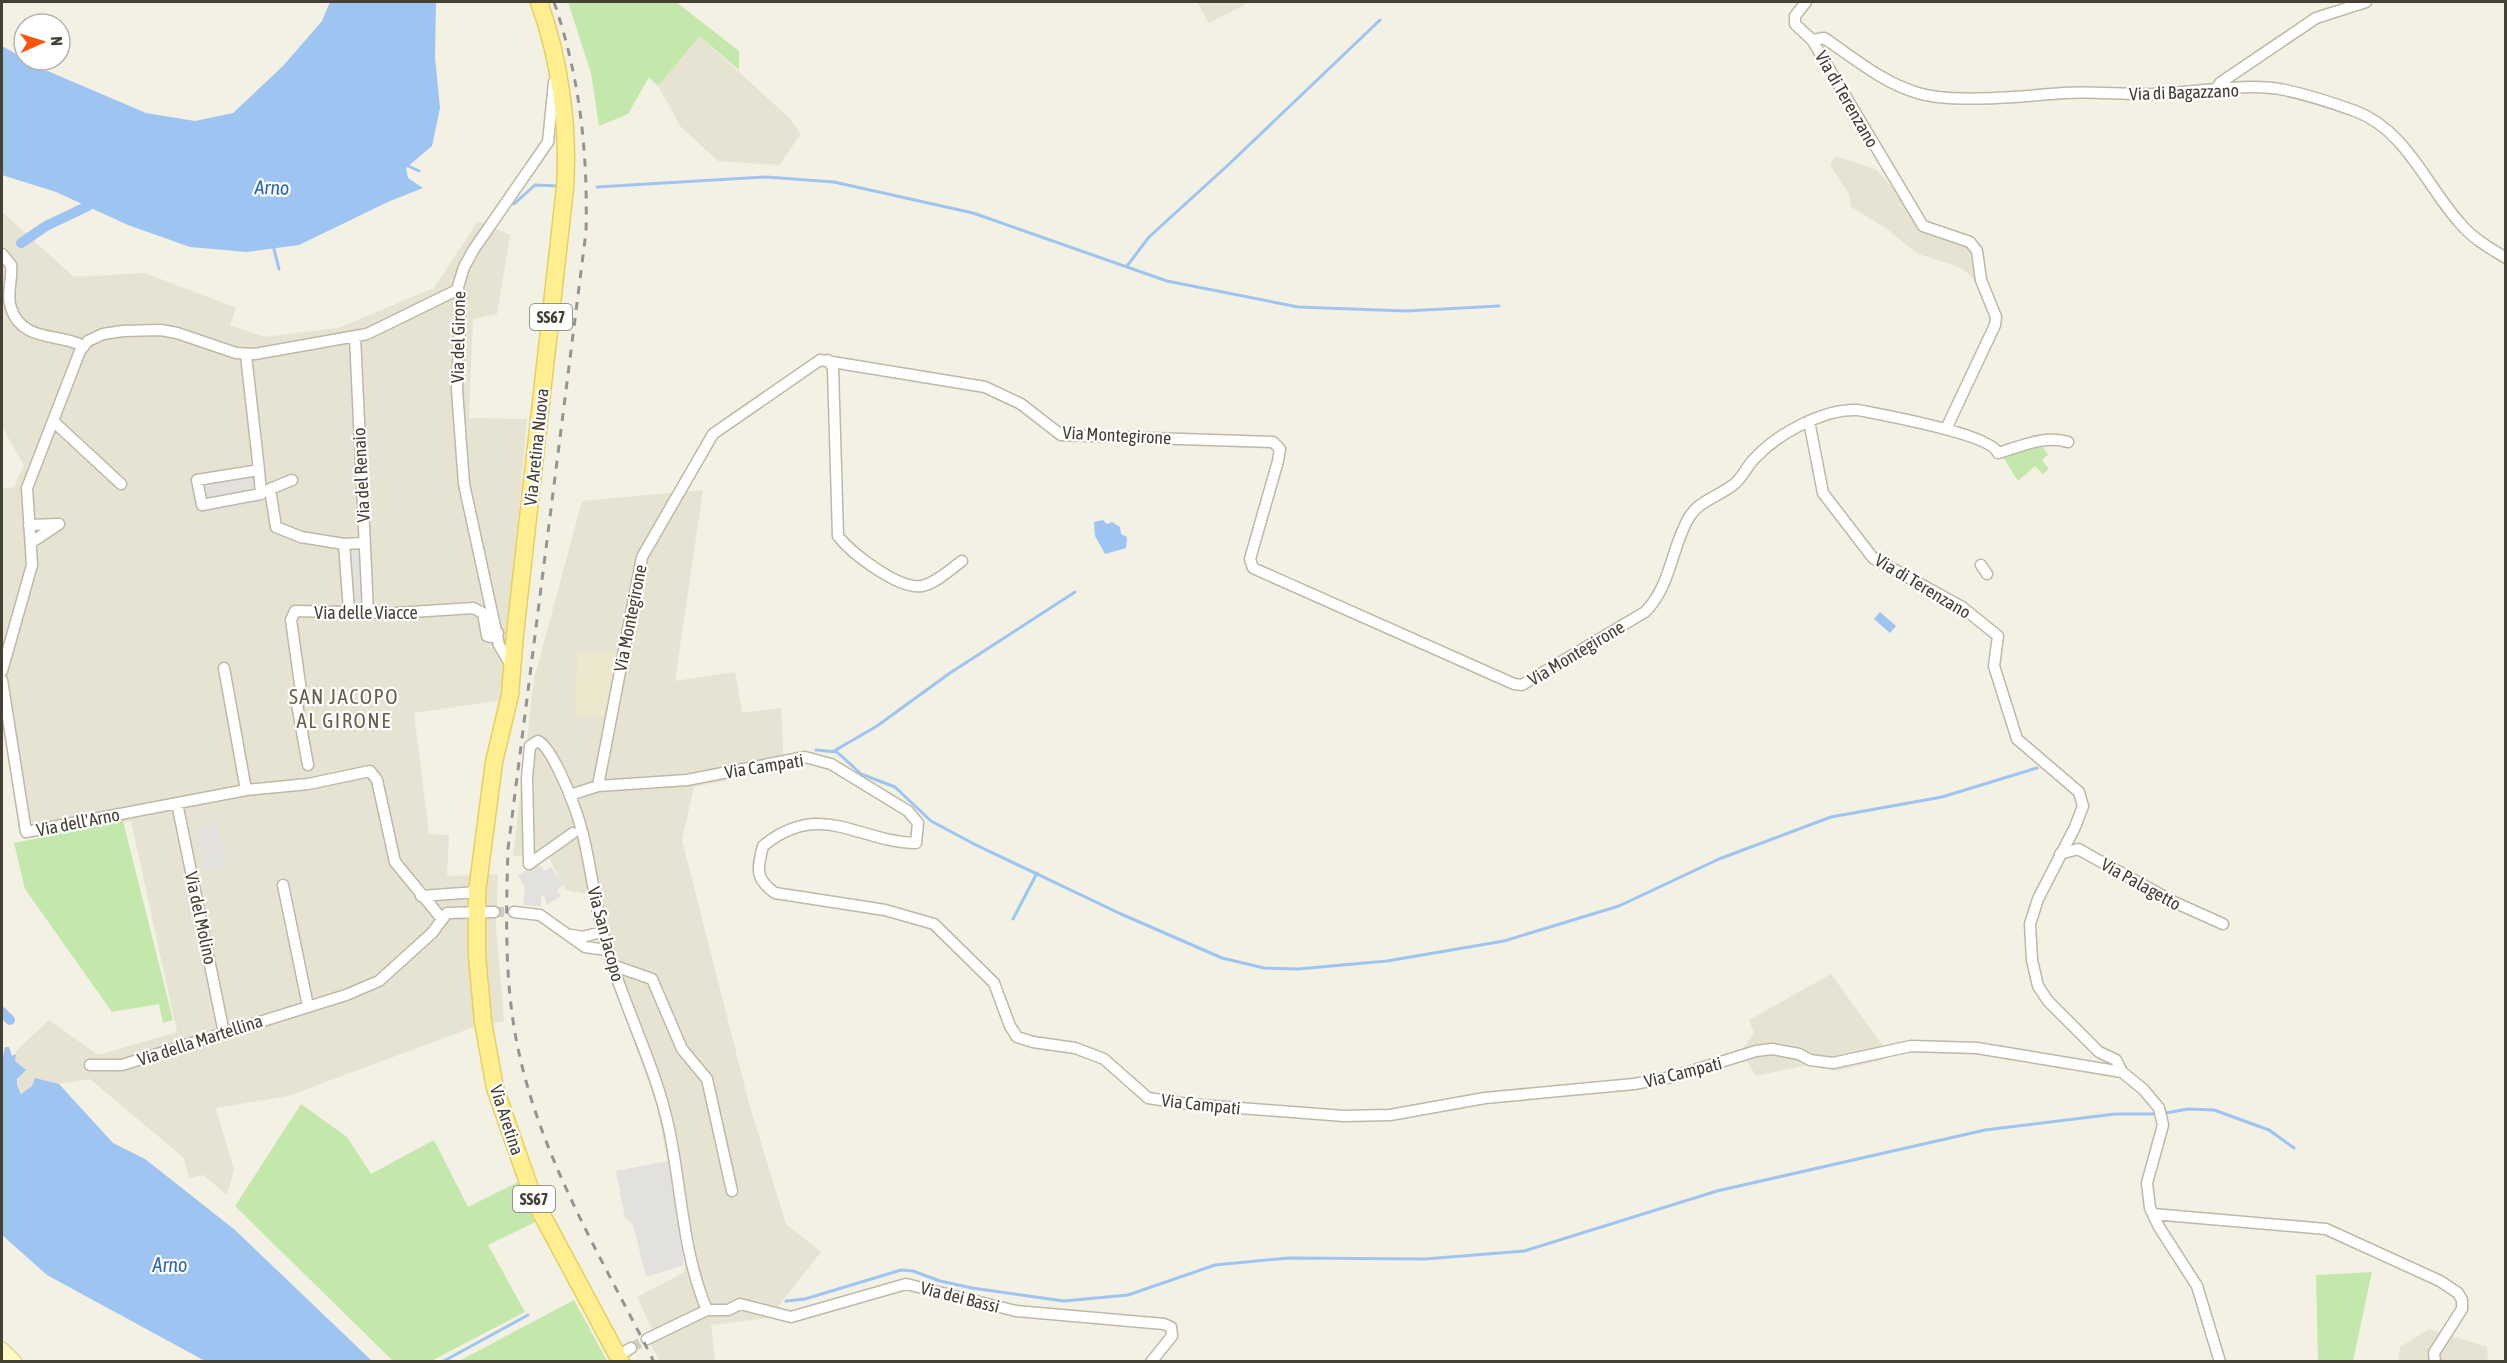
<svg xmlns="http://www.w3.org/2000/svg" width="2507" height="1363" font-family="'Asap Condensed',sans-serif">
	<style>
		.residential { fill: #e7e3d2 }
		.education { fill: #ece8cd }
		.green { fill: #c4e8ab }
		.parking { fill: #e3e1dd }
		.water { fill: #9ec4f2 }
		.lines { fill: none; stroke-linecap: round; stroke-linejoin: round }
		.stream { stroke: #9ec4f2; stroke-width: 3 }
		.canal { stroke: #9ec4f2; stroke-width: 10 }
		.minor-tunnel { stroke: #d0cdc1; stroke-width: 10; stroke-dasharray: 10 5; stroke-linecap: butt }
		.minor-casing { stroke: #beb9a7; stroke-width: 13 }
		.secondary-casing { stroke: #d4cc93; stroke-width: 17 }
		.primary-casing { stroke: #e6d05f; stroke-width: 19 }
		.minor { stroke: #fff; stroke-width: 10 }
		.secondary { stroke: #fff9c2; stroke-width: 15 }
		.primary { stroke: #ffef91; stroke-width: 16 }
		.rail { stroke: #949494; stroke-width: 3; stroke-dasharray: 8 8; stroke-linecap: butt }
		.labels { text-anchor: middle; dominant-baseline: central; stroke-width: 4.5; stroke-linejoin: round; paint-order: stroke }
		.shield { fill: #fff; stroke: #7d7971; stroke-width: 1.5 }
		.shield-label { font-size: 16px; font-weight: bold; fill: #454034 }
		.street-label { font-size: 18px; fill: #454034; stroke: #fff }
		.water-label { font-size: 20px; font-style: italic; fill: #2b67b3; stroke: #fff }
		.quarter-label { font-size: 21px; letter-spacing: 1.5px; fill: #68604b; stroke: #fff }
	</style>
	<rect width="100%" height="100%" fill="#f3f0e4"/>
	<path class="residential" d="M1197,2H1246V4L1209,23Z
		M700,36L789,118L801,134L779,165L718,161L681,127L658,86Z
		M1836,156L1877,170L1922,221L1974,240L1983,253L1986,281L1978,287L1969,274L1957,266L1918,254L1887,229L1851,207L1849,194L1830,165Z
		M2,212L74,277L145,273L236,308L230,325L264,337L338,328L434,288L478,221L510,235L497,314L473,319L469,418L527,419L502,700L414,713L429,834L449,835L447,876L498,874L496,927L504,1021L471,1028L288,1096L216,1108L234,1170L227,1195L203,1175L189,1178L184,1158L90,1079L59,1084L42,1080L22,1094L17,1085L19,1074L15,1061L16,1051L49,1020L98,1055L177,1032L131,821L24,839L2,723V489L14,487L24,465L2,427Z
		M703,490L675,681L735,672L742,713L781,708L784,769L694,787L682,840L750,1107L786,1224L821,1252L769,1318L711,1325L715,1361H660L646,1336L652,1329L637,1297L683,1273L686,1264L657,1106L611,979L587,894L566,890L548,856H513L534,679L582,501Z
		M1831,974L1883,1046V1060L1836,1071L1812,1064L1756,1076L1741,1051L1754,1033L1749,1020Z
		M2429,1329L2487,1347L2488,1361L2398,1362L2400,1347Z"/>
	<path class="education" d="M617,652L608,718L575,716L578,653Z"/>
	<path class="green" d="M568,2H676L739,51V70L700,36L658,86L649,77L628,114L599,126L591,73Z
		M2041,444L2048,455L2042,460L2049,469L2043,474L2035,466L2018,481L2003,457Z
		M123,821L173,1020L163,1023L159,1004L112,1012L25,889L14,843Z
		M301,1104L347,1137L371,1174L434,1140L468,1207L518,1182L535,1222L488,1245L525,1312L431,1361H393L235,1206Z
		M2372,1272L2353,1361H2318L2316,1275Z
		M574,1300L607,1361H459Z"/>
	<path class="parking" d="M263,465L268,502L198,515L192,477Z
		M362,539L365,606H344L340,541Z
		M218,824L227,866L204,871L196,829Z
		M538,863L544,871L551,867L564,885L557,890L561,896L547,905L544,895L541,896V907L523,905L525,887L518,876Z
		M668,1161L684,1265L646,1277L633,1224L625,1218L616,1171Z"/>
	<path class="water" d="M330,2H436L435,57L440,108L432,146L406,168L408,178L423,188L390,201L299,245L247,252L190,247L128,225L56,192L2,175V46L43,69L146,113L195,121L233,113L283,66L322,21Z
		M1103,520L1107,524L1112,522L1120,527L1121,534L1127,537L1126,548L1105,554L1095,536L1094,522Z
		M1880,612L1896,626L1890,633L1874,619Z
		M2,1046L3,1056L5,1047H9L12,1056L16,1054L15,1061L26,1070L17,1079V1085L21,1094L32,1086L35,1078L59,1084L113,1143L145,1159L235,1230L372,1361H205L47,1275L2,1235Z"/>
	<g class="lines">
		<path class="stream" d="M404,164L419,171
			M597,187L766,177L834,182L973,213L1167,281L1298,307L1406,311L1499,306
			M514,204L535,185L557,186
			M273,245L279,269
			M1127,266L1149,237L1227,166L1380,20
			M816,750L837,752L861,774L895,787L931,821L976,845L1121,914L1222,958L1264,968L1298,969L1387,961L1504,941L1619,906L1719,859L1831,817L1942,797L2037,768
			M834,751L877,726L950,673L1075,592
			M1013,919L1037,873
			M786,1301L805,1299L901,1270L913,1271L940,1281L972,1288L1064,1301L1128,1295L1215,1265L1289,1258L1425,1259L1524,1251L1717,1191L1985,1130L2115,1114H2160L2188,1109L2214,1110L2269,1130L2294,1148
			M442,1362L528,1315"/>
		<path class="canal" d="M21,243L46,226L88,206
			M2,1012L10,1020"/>
		<path class="minor-tunnel" d="M494,912H514
			M631,1348L647,1339"/>
		<g class="minor-casing">
			<path id="minor" d="M1806,2L1795,16V24L1812,40L1923,226L1970,242L1977,251L1981,280L1996,317L1995,325L1946,429
				M1812,40L1824,38C1854,58 1883,83 1918,93C1952,104 2026,96 2063,93C2093,91 2123,95 2154,94C2194,93 2246,82 2285,90C2308,95 2333,103 2355,111C2405,129 2426,185 2459,222C2472,238 2488,247 2506,258
				M2215,91L2220,83L2316,18L2366,2
				M2,254L11,265C13,279 6,294 11,308C22,343 61,333 83,346
				M355,337L368,612
				M246,355L259,470L197,480L202,505L261,494L259,470
				M828,360L833,368L838,536C851,553 899,590 922,586C936,583 951,569 962,561
				M53,421L121,484
				M1809,421L1823,493L1873,558L1962,607L1998,636L1994,666L2017,739L2079,792L2083,806L2075,827L2038,899L2030,924L2032,960L2038,986L2048,1001L2099,1052L2116,1060L2122,1072L2143,1089L2159,1108L2163,1125L2147,1183L2150,1208L2159,1227L2197,1286L2220,1362
				M292,480L270,489L276,527L301,537L344,544
				M29,525L59,524
				M32,542L59,524
				M1981,565L1987,574
				M349,610L344,544L364,543
				M512,667L499,645L464,484L457,390L461,294L457,290L464,267L474,249L548,142L554,82
				M224,668L246,790
				M2,671L32,565L27,488L80,351L88,341L103,334L123,331L161,330L177,333L236,353L255,354L367,334L457,290
				M2,680L26,832L246,790L308,784L370,771L377,780L395,862L442,919
				M308,765L297,704L301,691L291,620L295,611L396,613L473,608L483,613L487,636L491,637L498,633
				M598,786L642,557L713,434L820,360L985,387L1021,404L1061,435L1273,442L1280,449L1278,461L1250,559L1253,568L1514,684L1522,685L1645,612C1670,587 1671,551 1687,521C1697,501 1716,498 1733,485C1743,478 1747,465 1756,457C1779,433 1825,408 1858,410C1883,415 1990,434 1998,453C2022,446 2044,435 2068,442
				M570,795L598,786L687,780L805,757L831,764L908,811L918,823L916,843C858,842 821,799 763,846C757,869 755,879 775,893L885,910L934,924L994,983L1010,1026L1017,1037L1033,1042L1075,1048L1104,1059L1148,1098L1188,1104L1344,1116L1390,1115L1485,1098L1634,1084L1672,1077L1756,1051L1772,1049L1799,1054L1810,1060L1833,1063L1911,1046L1977,1048L2122,1072
				M177,803L224,1033
				M2060,854L2078,849L2174,902L2223,924
				M529,864L527,778L530,746L538,741C550,746 568,789 573,803C591,849 592,900 607,948C625,1009 656,1067 669,1129C682,1190 682,1251 707,1310
				M529,864L573,833
				M283,885L308,1006
				M421,896L477,892
				M514,912L540,915L585,947L607,950
				M572,935L582,937L602,932
				M612,965L652,979L682,1049L707,1079L732,1191
				M90,1065H122L346,995L379,981L432,933L447,913L494,912
				M2153,1214L2326,1229L2440,1281L2458,1293L2462,1300V1309L2434,1353L2435,1362
				M647,1339L707,1310H728L740,1304L791,1317L906,1284L1016,1311L1164,1324L1171,1327L1172,1336L1151,1362
				M618,1356L631,1348"/>
		</g>
		<g class="secondary-casing">
			<path id="secondary" d="M2,1350L14,1362"/>
		</g>
		<g class="primary-casing">
			<path id="primary" d="M539,2C560,60 569,127 565,188L515,634L510,695L494,762L477,892V955L483,1022L495,1088L534,1200L621,1362"/>
		</g>
		<use href="#minor" class="minor"/>
		<use href="#secondary" class="secondary"/>
		<use href="#primary" class="primary"/>
		<path class="rail" d="M554,2C580,77 588,153 586,232L508,849C506,917 504,986 519,1053C543,1163 604,1262 654,1362"/>
	</g>
	<g class="labels">
		<g class="shield">
			<rect x="530" y="304" width="42" height="26" rx="4.5"/>
			<rect x="513" y="1186" width="42" height="26" rx="4.5"/>
		</g>
		<g class="shield-label">
			<text x="551" y="317">SS67</text>
			<text x="534" y="1199">SS67</text>
		</g>
		<g class="street-label">
			<text transform="translate(2184 92) rotate(-2)">Via di Bagazzano</text>
			<text transform="translate(1847 99) rotate(60)">Via di Terenzano</text>
			<text transform="translate(458 337) rotate(-89)">Via del Girone</text>
			<text transform="translate(1117 435) rotate(3)">Via Montegirone</text>
			<text transform="translate(536 447) rotate(-84)">Via Aretina Nuova</text>
			<text transform="translate(361 475) rotate(-93)">Via del Renaio</text>
			<text transform="translate(1923 586) rotate(31)">Via di Terenzano</text>
			<text x="366" y="612">Via delle Viacce</text>
			<text transform="translate(630 618) rotate(-79)">Via Montegirone</text>
			<text transform="translate(1576 653) rotate(-31)">Via Montegirone</text>
			<text transform="translate(764 766) rotate(-9)">Via Campati</text>
			<text transform="translate(78 822) rotate(-11)">Via dell'Arno</text>
			<text transform="translate(2141 884) rotate(29)">Via Palagetto</text>
			<text transform="translate(201 918) rotate(78)">Via del Molino</text>
			<text transform="translate(606 934) rotate(75)">Via San Jacopo</text>
			<text transform="translate(200 1040) rotate(-18)">Via della Martellina</text>
			<text transform="translate(1683 1072) rotate(-14)">Via Campati</text>
			<text transform="translate(1201 1104) rotate(6)">Via Campati</text>
			<text transform="translate(507 1120) rotate(72)">Via Aretina</text>
			<text transform="translate(960 1297) rotate(14)">Via dei Bassi</text>
		</g>
		<g class="water-label">
			<text transform="translate(272 187) rotate(1)">Arno</text>
			<text x="170" y="1264">Arno</text>
		</g>
		<g class="quarter-label">
			<text x="344" y="696">SAN JACOPO<tspan x="344" dy="24">AL GIRONE</tspan></text>
		</g>
	</g>
	<rect width="2507" height="1363" fill="none" stroke="#454034" stroke-width="6"/>
	<g transform="translate(42 42) rotate(87)"><circle r="28" fill="#ffffff" stroke="#b5b3ae" stroke-width="1.5"/>
	<path d="M0-4.5L10 22L0 15L-10 22Z" fill="#ff540f"/>
	<text y="-9" font-size="16" font-weight="bold" text-anchor="middle" fill="#454034">N</text>
	</g>
</svg>
